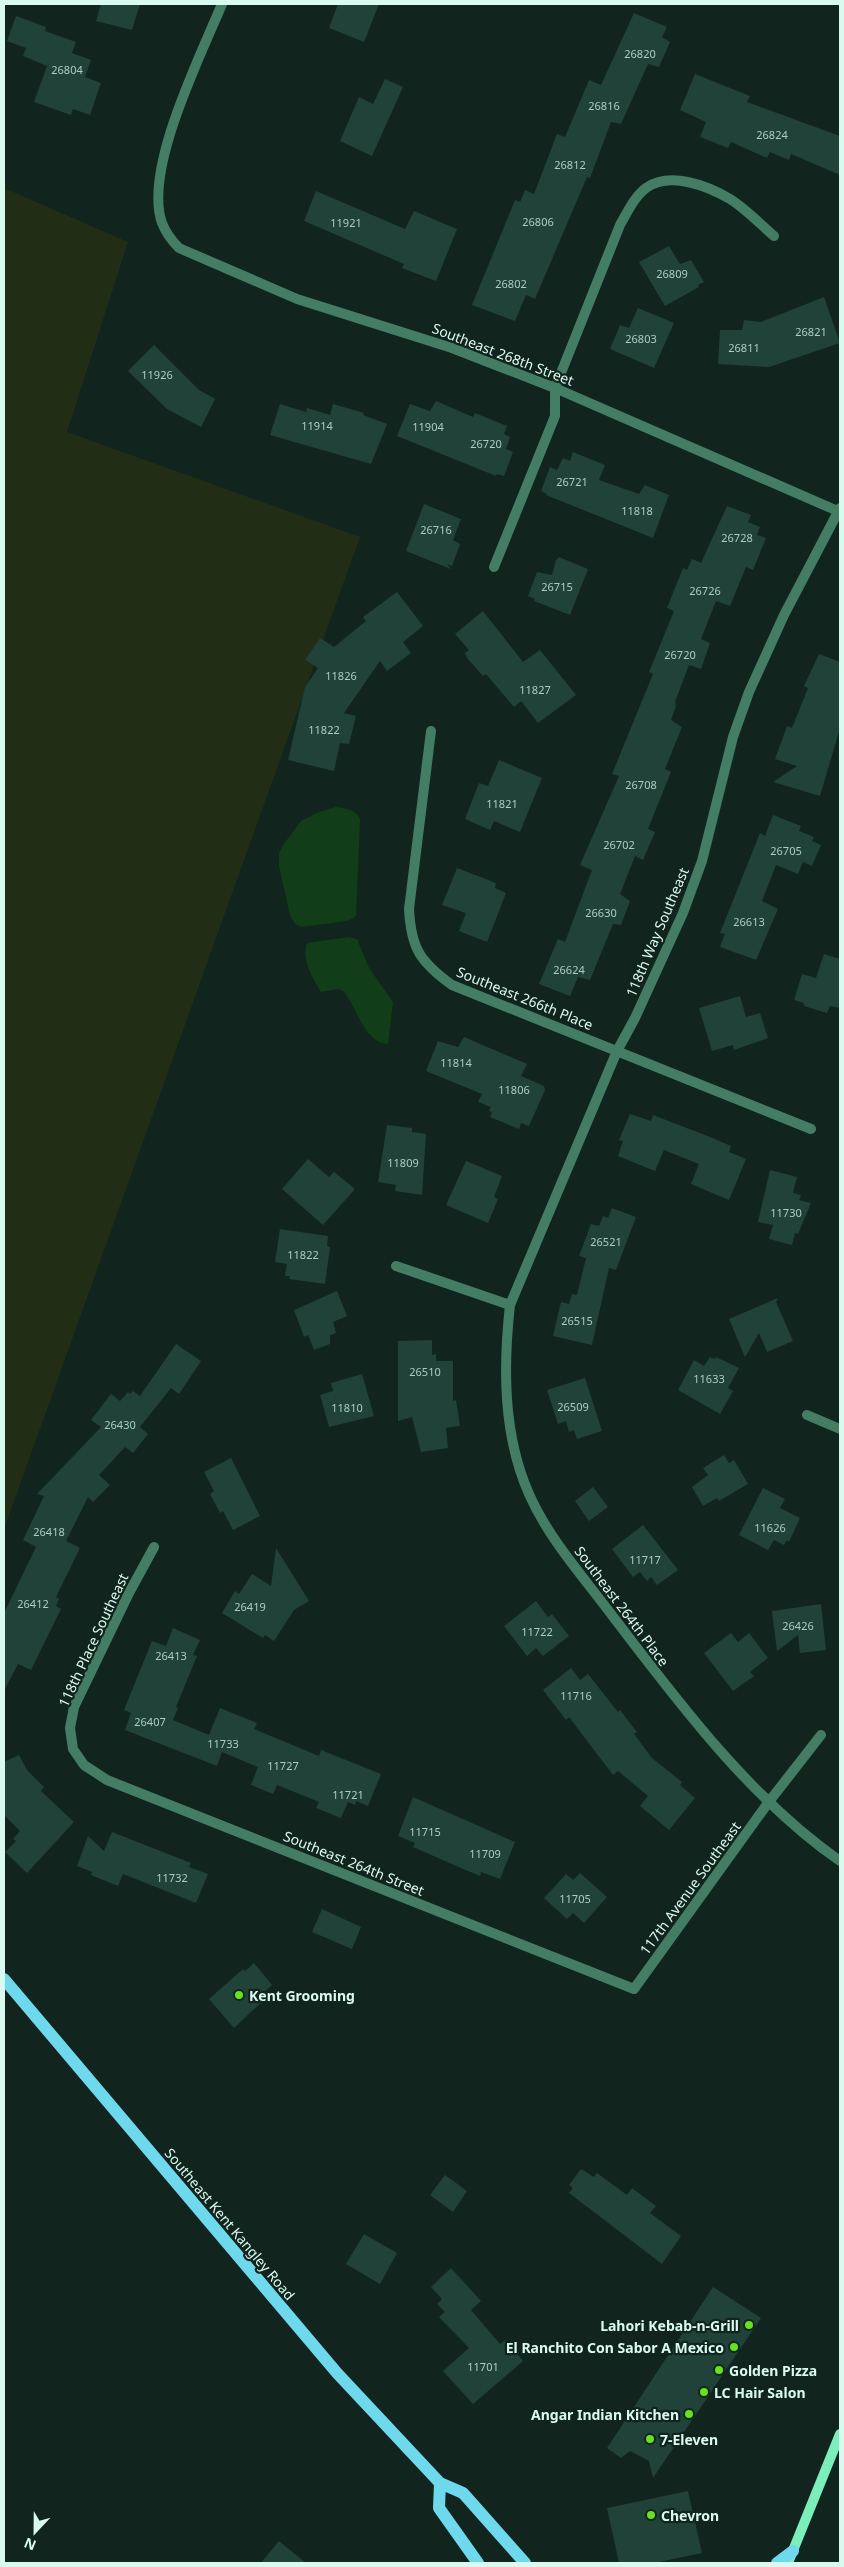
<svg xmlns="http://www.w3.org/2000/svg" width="844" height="2567" font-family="'Noto Sans',sans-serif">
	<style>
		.green { fill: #212d15 }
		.water { fill: #113e18 }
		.building { fill: #204239 }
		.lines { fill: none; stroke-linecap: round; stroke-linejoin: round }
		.street { stroke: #437d63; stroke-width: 10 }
		.secondary { stroke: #7ceebb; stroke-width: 10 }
		.primary { stroke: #6ed9ed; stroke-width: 12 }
		.poi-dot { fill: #67e21d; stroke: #12241e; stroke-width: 2 }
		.labels { text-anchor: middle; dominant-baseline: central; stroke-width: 4.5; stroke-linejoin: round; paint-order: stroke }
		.number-label { font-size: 11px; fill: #abccc1 }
		.street-label { font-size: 14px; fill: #d9faee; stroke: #12241e }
		.poi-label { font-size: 14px; font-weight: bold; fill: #d9faee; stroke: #12241e; text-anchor: start }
	</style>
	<rect width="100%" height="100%" fill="#12241e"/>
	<path class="green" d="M4,188L128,242L67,432L360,537L4,1529Z"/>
	<path class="water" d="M336,807C347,809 356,809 360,820L356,915L352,919L346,921L302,927L295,924L290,915L279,866V854L283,845L301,821L319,812Z
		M349,937L357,939L369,968L393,1002L388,1044C364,1043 357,1006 343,991L338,989L321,992C313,978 301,960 307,943Z"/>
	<path class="building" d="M101,4H140L132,30L96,21Z
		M338,4H379L364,42L329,28Z
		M634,13L667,27L662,37L670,42L659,67L648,64L621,124L611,122L590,178L587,177L535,299L526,295L515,321L472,305L515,200L520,202L525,190L534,194L557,134L565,137L589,80L601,85Z
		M16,16L46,27L45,31L76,42L72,53L91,60L85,77L101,83L90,115L73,109L71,115L34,102L47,66L23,56L26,48L7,41Z
		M695,74L750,96L747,102L840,136V175L791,154L789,160L770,152L767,158L731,142L728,148L700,137L706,122L680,110Z
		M385,79L403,87L372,156L340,141L359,97L373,104Z
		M316,191L405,229L414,211L457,229L436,281L402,268L404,264L304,221Z
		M669,246L680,264L691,260L704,282L698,285L699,287L665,306L639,262Z
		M824,297L840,343L769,367L718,364L720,330H742L744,320L761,322Z
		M638,308L674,323L654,368L610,349L620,325L629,328Z
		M154,345L199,390L215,399L201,427L167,409L128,371Z
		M436,401L473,417L475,413L507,426L504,434L510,437L506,449L513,452L504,476L497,474L496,476L397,436L410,404L430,411Z
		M280,404L306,412L307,408L330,415L333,404L364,413L363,415L387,424L371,464L270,435Z
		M573,452L605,465L599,480L639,494L645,485L669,495L653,538L546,495L547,494L541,491L550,467L557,470L563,458L570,461Z
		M424,504L461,519L453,540L460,544L452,566L447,564L451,569L406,551Z
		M727,506L751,515L748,522L760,527L757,535L766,538L753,570L746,567L730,606L716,601L701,639L710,643L701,669L689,665L675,702L676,706L671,720L682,727L665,769L671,772L648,829L655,832L643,860L635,856L620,894L630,901L621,925L613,924L590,980L578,977L570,996L539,984L558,939L565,942L592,870L580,865L619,776L612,774L653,674L649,672L674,611L667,608L683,568L687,570L692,559L701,563Z
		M559,557L588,569L570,615L534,601L535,599L528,596L537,572L552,575L556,560Z
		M397,592L423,626L403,642L411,653L387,671L380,661L344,713L356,716L349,744L340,743L334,771L288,760L305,687L318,668L305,660L320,638L334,647L366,621L363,617Z
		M483,611L523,662L540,650L576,695L538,723L521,701L514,707L486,674L483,676L467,658L465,653L469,650L455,634Z
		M819,654L840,662V728L820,796L773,782L797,766L775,759L787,726L792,728L808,688L804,686Z
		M499,760L542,778L520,832L494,821L490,830L465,819L479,783L488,786Z
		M773,815L801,826L799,831L814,837L812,841L821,845L812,866L803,862L798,874L776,865L762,901L778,909L756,960L720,947L725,934L720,933L760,833L765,836Z
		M457,868L496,883L495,888L506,893L487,942L459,931L466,913L442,905Z
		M824,954L840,959V1008L830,1006L827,1013L804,1006V1003L794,1000L802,974L816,978Z
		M740,996L746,1017L760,1013L768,1038L734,1050L733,1045L712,1051L699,1008Z
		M464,1037L527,1064L521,1076L544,1086L545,1090L529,1126L521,1123L519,1129L490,1117L492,1112L489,1111L491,1107L478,1102L482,1094L426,1071L438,1041L458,1047Z
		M630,1114L651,1121L653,1115L710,1137L731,1146L729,1152L746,1159L729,1200L691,1184L699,1164L664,1150L655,1171L618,1156L623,1141L619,1140Z
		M387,1125L412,1128V1132L426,1134L422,1195L395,1191L396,1185L378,1182Z
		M308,1159L329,1177L334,1172L355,1189L323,1225L282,1189Z
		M466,1161L502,1176L494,1197L498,1199L488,1223L446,1205Z
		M770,1170L797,1177L793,1193L801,1195L799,1200L811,1203L798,1234L795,1233L792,1245L769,1239L773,1225L758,1222Z
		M612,1208L636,1217L616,1270L609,1268L592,1345L553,1336L561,1302L569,1304L572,1294L577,1295L586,1258L579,1256L591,1224L599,1226L603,1216L608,1218Z
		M280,1229L328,1236L327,1246L330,1247L325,1284L289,1279L290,1276H285L287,1264L275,1262Z
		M337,1291L347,1316L333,1322L336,1333L330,1335V1344L314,1350L308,1335L304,1337L294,1310Z
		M778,1298L776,1302L793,1341L767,1352L759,1333L745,1357L729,1319Z
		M432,1340V1355L436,1354V1361H453V1401L456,1400L460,1426L446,1428L448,1448L421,1452L412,1417L398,1421V1341Z
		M176,1344L201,1361L179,1394L171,1388L140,1427L148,1434L133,1453L125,1447L99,1475L110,1485L93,1502L88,1497L66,1541L80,1548L56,1597L59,1599L56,1606L61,1609L31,1670L18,1664L4,1691V1613L36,1547L23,1540L44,1496L37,1494L101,1427L91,1420L111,1394L120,1401L128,1392L130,1394L133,1391L140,1396Z
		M710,1357L715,1359L716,1357L739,1368L728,1388L733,1391L720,1414L678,1390L694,1360L704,1366Z
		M362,1374L374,1416L329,1427L320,1395L333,1391L331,1383Z
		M585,1378L602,1431L577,1439L574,1430L569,1432L566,1421L558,1424L547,1390Z
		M724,1455L729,1463L734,1460L748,1484L719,1501L717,1498L703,1506L692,1487L708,1475L703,1468Z
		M231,1458L260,1516L233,1530L223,1511L220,1513L210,1494L214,1491L204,1472Z
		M593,1487L608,1507L589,1521L575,1501Z
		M763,1488L785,1499L780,1508L800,1518L789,1542L787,1540L784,1545L774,1540L768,1550L739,1535Z
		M643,1525L678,1570L657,1585L651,1577L647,1581L640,1572L633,1577L612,1549Z
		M276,1548L309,1601L294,1610L274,1641L265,1635L263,1638L222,1613L235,1591L239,1594L252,1574L271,1586Z
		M536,1601L548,1617L552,1614L569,1636L543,1656L536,1648L527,1656L504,1626Z
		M821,1604L826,1650L800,1653L798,1635L777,1651L772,1611Z
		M173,1628L200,1640L193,1655L197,1656L176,1707L178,1708L173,1720L209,1735L220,1708L257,1723L254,1729L319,1756L321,1750L381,1774L368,1806L356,1801L355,1805L348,1802L341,1818L316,1808L319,1802L277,1785L273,1794L251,1785L258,1767L222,1752L217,1766L125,1730L131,1713L124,1710L152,1641L166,1646Z
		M731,1633L738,1642L749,1633L768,1658L750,1672L754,1676L733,1691L704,1653Z
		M571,1668L580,1680L588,1674L618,1712L620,1710L637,1732L634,1734L652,1758L682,1782L680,1785L695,1798L669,1830L640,1806L648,1796L618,1771L613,1775L569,1717L566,1720L543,1690Z
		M19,1755L27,1770L44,1787L41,1791L74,1822L27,1873L5,1852L16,1841L13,1839L20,1831L4,1815V1762Z
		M413,1797L515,1842L500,1879L481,1872L480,1876L454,1865L413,1847L415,1843L398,1836Z
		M112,1832L191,1863L189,1867L208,1874L196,1903L123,1874L118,1886L91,1875L92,1872L77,1866L88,1836L104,1851Z
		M580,1873L607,1897L584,1923L573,1913L567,1919L544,1898L566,1874L573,1880Z
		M322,1909L361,1927L352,1949L312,1932Z
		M254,1963L272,1985L263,1993L267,1997L234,2028L209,1999L243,1969L245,1971Z
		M581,2169L594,2177L597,2173L627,2195L632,2188L656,2206L650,2213L681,2236L662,2264L569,2193L573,2188L569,2185Z
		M445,2175L467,2191L453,2212L430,2195Z
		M364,2234L397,2253L380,2284L346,2264Z
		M451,2268L481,2301L471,2310L500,2344L505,2340L523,2361L473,2404L443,2371L469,2348L439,2317L445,2312L437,2304L442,2299L431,2287Z
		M713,2287L761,2318L653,2478L649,2461L630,2451L621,2458L607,2448Z
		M688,2491L702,2553L654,2563H619L607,2508Z
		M279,2541L306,2563H261Z"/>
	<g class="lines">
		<path class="street" d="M222,4C201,55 143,170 162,223C166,233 172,241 179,248L297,299L452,348L555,388L840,512
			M840,508L784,615L749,692L733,737L702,861L683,913L635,1018L617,1051L510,1305C503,1368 503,1435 529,1494C548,1537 580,1573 608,1610C675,1698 748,1797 840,1861
			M494,567L555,416V388L620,225C627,213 634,197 646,188C670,171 708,186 730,199C746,209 760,224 774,236
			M431,731L409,909C411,948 420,962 452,985L811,1129
			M396,1266L510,1305
			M807,1415L840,1429
			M154,1547L129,1593L74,1707L70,1728L73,1749L84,1765L107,1780L634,1989L768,1803L821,1735"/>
		<path class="secondary" d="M788,2563L840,2434"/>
		<path class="primary" d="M4,1979L337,2373L440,2483L463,2493L525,2563
			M440,2483L439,2508L478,2563
			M777,2563L793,2551"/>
	</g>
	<g class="poi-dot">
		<circle cx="239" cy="1995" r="5"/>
		<circle cx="749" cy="2325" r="5"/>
		<circle cx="734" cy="2347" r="5"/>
		<circle cx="719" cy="2370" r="5"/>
		<circle cx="704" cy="2392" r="5"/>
		<circle cx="689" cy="2414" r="5"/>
		<circle cx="650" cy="2439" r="5"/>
		<circle cx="651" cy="2515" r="5"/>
	</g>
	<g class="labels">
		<g class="number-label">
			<text x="640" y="53">26820</text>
			<text x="67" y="69">26804</text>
			<text x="604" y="105">26816</text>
			<text x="772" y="134">26824</text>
			<text x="570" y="164">26812</text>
			<text x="538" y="221">26806</text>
			<text x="346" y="222">11921</text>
			<text x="672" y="273">26809</text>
			<text x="511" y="283">26802</text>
			<text x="811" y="331">26821</text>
			<text x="641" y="338">26803</text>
			<text x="744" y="347">26811</text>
			<text x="157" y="374">11926</text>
			<text x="317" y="425">11914</text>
			<text x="428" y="426">11904</text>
			<text x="486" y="443">26720</text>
			<text x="572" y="481">26721</text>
			<text x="637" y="510">11818</text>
			<text x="436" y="529">26716</text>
			<text x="737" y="537">26728</text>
			<text x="557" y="586">26715</text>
			<text x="705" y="590">26726</text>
			<text x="680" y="654">26720</text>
			<text x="341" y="675">11826</text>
			<text x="535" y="689">11827</text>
			<text x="324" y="729">11822</text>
			<text x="641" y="784">26708</text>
			<text x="502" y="803">11821</text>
			<text x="619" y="844">26702</text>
			<text x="786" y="850">26705</text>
			<text x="601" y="912">26630</text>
			<text x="749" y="921">26613</text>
			<text x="569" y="969">26624</text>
			<text x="456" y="1062">11814</text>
			<text x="514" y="1089">11806</text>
			<text x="403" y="1162">11809</text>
			<text x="786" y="1212">11730</text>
			<text x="606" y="1241">26521</text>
			<text x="303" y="1254">11822</text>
			<text x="577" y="1320">26515</text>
			<text x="425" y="1371">26510</text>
			<text x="709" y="1378">11633</text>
			<text x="573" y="1406">26509</text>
			<text x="347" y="1407">11810</text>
			<text x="120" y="1424">26430</text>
			<text x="770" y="1527">11626</text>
			<text x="49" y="1531">26418</text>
			<text x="645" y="1559">11717</text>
			<text x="33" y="1603">26412</text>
			<text x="250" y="1606">26419</text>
			<text x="798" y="1625">26426</text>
			<text x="537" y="1631">11722</text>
			<text x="171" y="1655">26413</text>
			<text x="576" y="1695">11716</text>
			<text x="150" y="1721">26407</text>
			<text x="223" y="1743">11733</text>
			<text x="283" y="1765">11727</text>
			<text x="348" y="1794">11721</text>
			<text x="425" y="1831">11715</text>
			<text x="485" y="1853">11709</text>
			<text x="172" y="1877">11732</text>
			<text x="575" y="1898">11705</text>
			<text x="483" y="2366">11701</text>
		</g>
		<g class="street-label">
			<text transform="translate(503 354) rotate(21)">Southeast 268th Street</text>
			<text transform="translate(657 932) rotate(-67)">118th Way Southeast</text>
			<text transform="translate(525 998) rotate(22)">Southeast 266th Place</text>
			<text transform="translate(622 1606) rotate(53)">Southeast 264th Place</text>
			<text transform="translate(93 1640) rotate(-65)">118th Place Southeast</text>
			<text transform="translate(354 1863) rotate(22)">Southeast 264th Street</text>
			<text transform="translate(690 1888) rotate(-54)">117th Avenue Southeast</text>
			<text transform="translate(230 2224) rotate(50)">Southeast Kent Kangley Road</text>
		</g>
		<g class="poi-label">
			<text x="249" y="1995">Kent Grooming</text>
			<text x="739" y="2325" text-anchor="end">Lahori Kebab-n-Grill</text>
			<text x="724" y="2347" text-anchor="end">El Ranchito Con Sabor A Mexico</text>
			<text x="729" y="2370">Golden Pizza</text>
			<text x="714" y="2392">LC Hair Salon</text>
			<text x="679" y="2414" text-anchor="end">Angar Indian Kitchen</text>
			<text x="660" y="2439">7-Eleven</text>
			<text x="661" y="2515">Chevron</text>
		</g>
	</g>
	<rect width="844" height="2567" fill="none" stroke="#d9faee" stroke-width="10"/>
	<g transform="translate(35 2532) rotate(202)" stroke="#12241e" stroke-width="4" paint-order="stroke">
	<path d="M0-4L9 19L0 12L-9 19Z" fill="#d9faee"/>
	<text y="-8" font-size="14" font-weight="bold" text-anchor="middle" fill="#d9faee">N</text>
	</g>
</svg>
